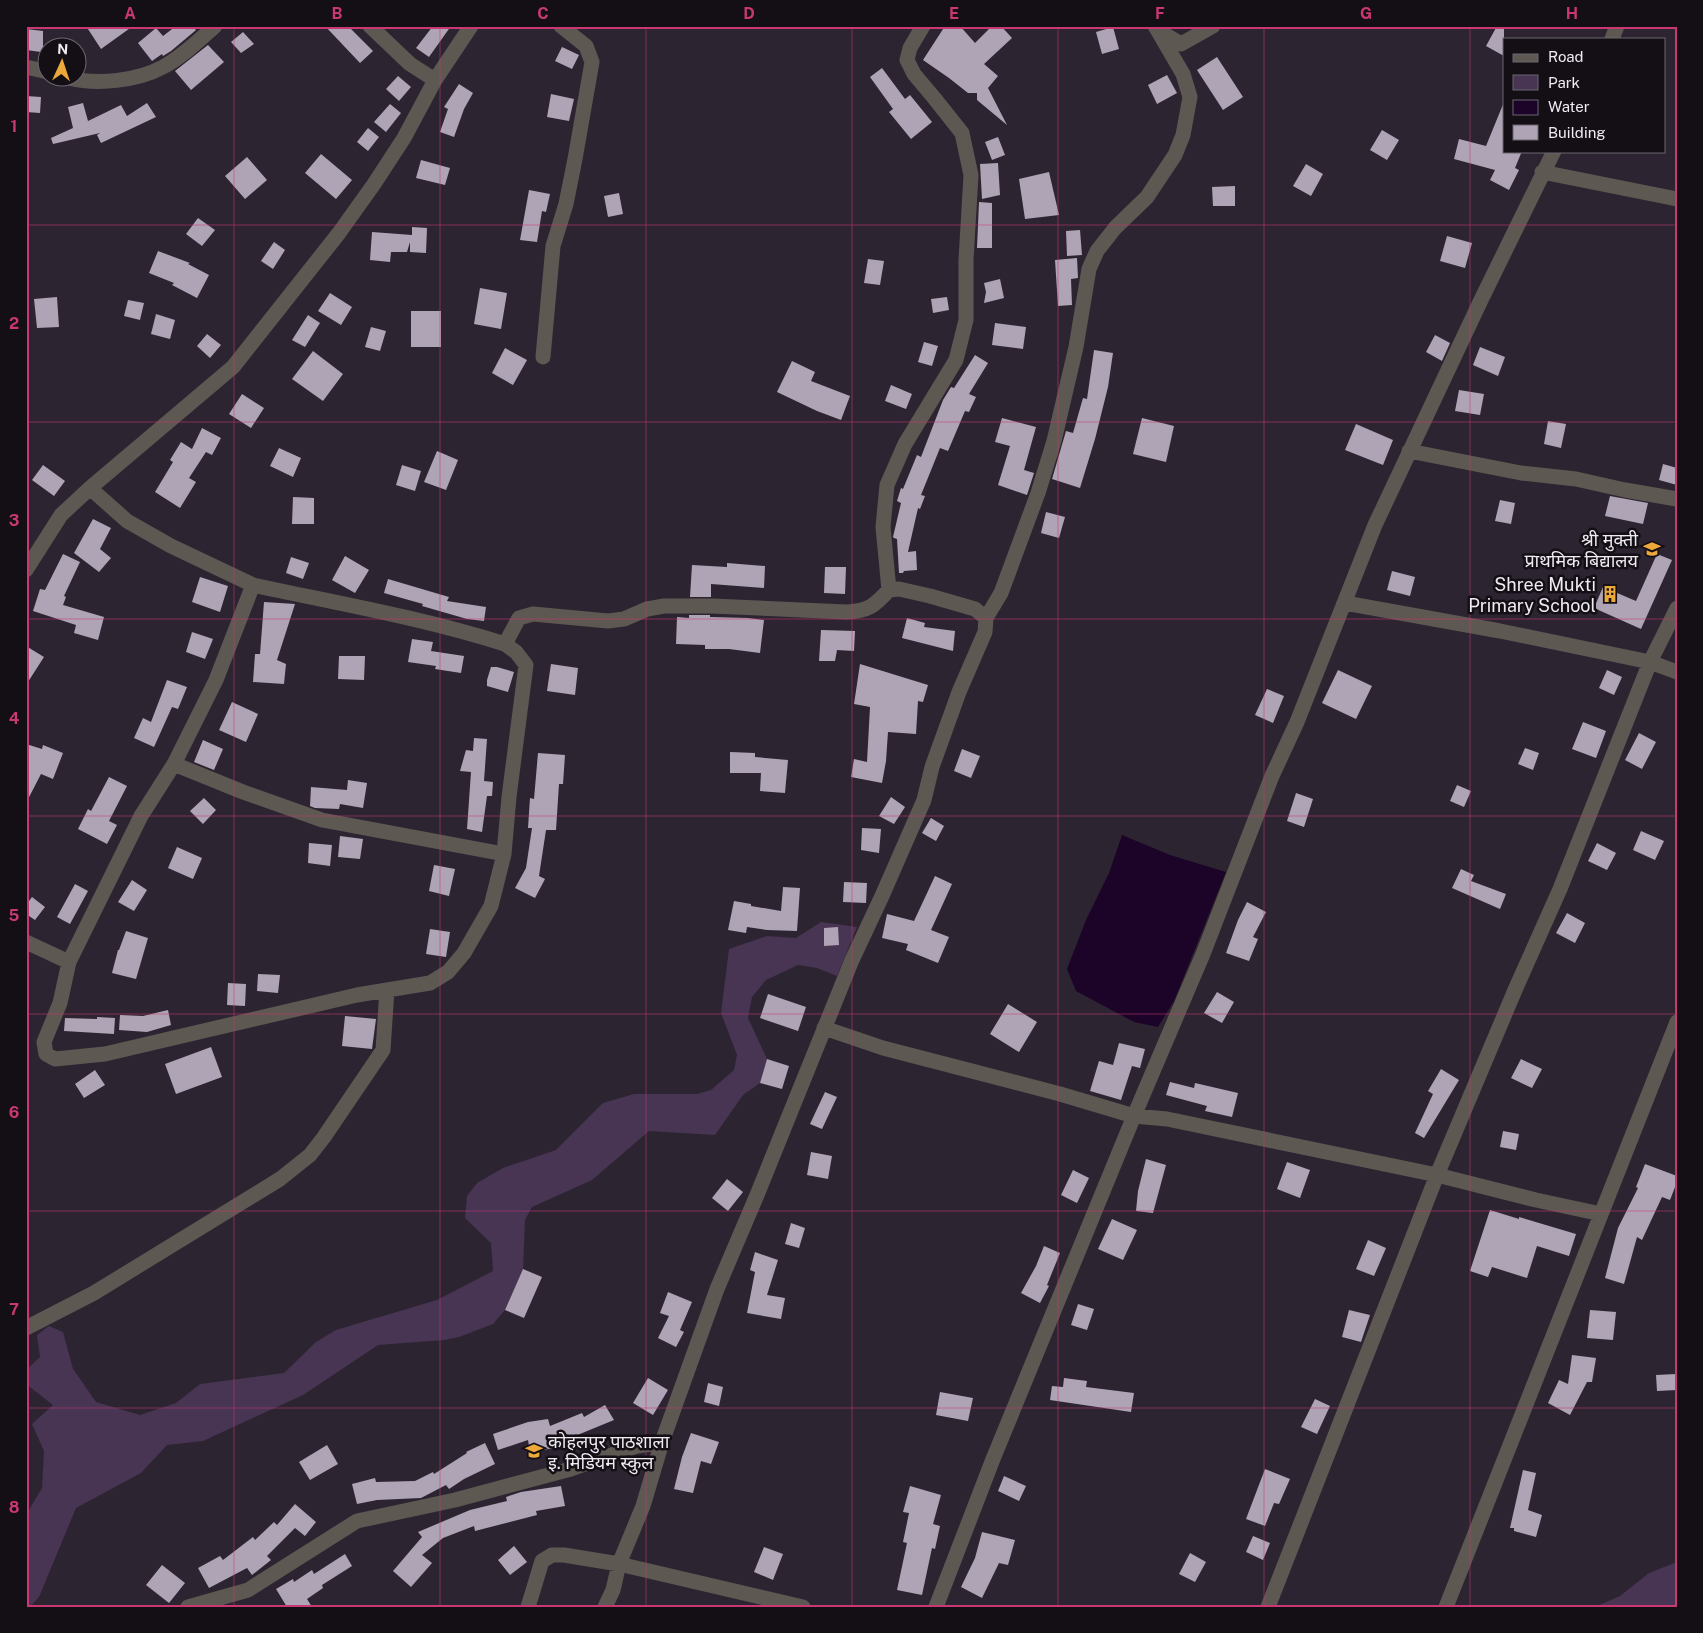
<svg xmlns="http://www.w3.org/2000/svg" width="1703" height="1633" font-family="'Public Sans','Noto Sans Devanagari',sans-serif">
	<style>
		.green { fill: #483453 }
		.water { fill: #1c0328 }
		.building { fill: #afa4b5 }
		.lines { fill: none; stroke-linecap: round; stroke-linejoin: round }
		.minor { stroke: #5e5852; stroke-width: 15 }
		.grid { fill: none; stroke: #c93872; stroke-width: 1; stroke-opacity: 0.55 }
		.labels { text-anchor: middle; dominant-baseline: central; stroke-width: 5; stroke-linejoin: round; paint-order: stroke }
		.poi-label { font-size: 18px; fill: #f0eaf3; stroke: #130f15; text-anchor: end }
		.neatline { fill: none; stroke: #c93872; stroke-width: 2 }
		.grid-label { font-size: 16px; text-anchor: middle; font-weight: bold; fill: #c93872 }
	</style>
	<rect width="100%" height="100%" fill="#2d2432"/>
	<path class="green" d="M821,922L857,927L837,976L817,968L798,965L766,980L752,997L748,1018L767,1059L760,1083L743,1095L715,1135L649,1131L592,1180L532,1207L525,1220L523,1269L505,1310L493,1324L459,1337L444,1340L378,1345L303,1395L203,1441L167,1445L141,1473L76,1508L39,1597L30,1607H26V1515L42,1488L44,1451L32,1424L53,1405L26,1384V1370L40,1357L37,1335L49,1326L63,1332L73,1369L96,1402L140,1415L176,1403L200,1384L284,1373L316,1342L336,1330L437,1300L493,1271L491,1243L465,1218L467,1196L477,1183L503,1168L556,1150L603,1103L634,1094H697L711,1090L734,1070L737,1055L721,1013L729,949L767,936L796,938Z
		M1677,1562V1607H1595L1620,1596L1649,1573Z"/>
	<path class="water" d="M1122,835L1170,855L1226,872L1174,1001L1158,1027L1134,1022L1076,991L1067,969L1086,920L1109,873Z"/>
	<path class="building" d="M86,26H133L101,49Z
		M176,26H192L196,30L171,51L163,56L162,54L152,61L138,43L156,28L163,36Z
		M325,26H348L373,51L360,63Z
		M433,26H451L429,57L416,48Z
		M945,26H960L975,43L992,26H1001L1012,38L984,64L998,76L988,88L1007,125L977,100V93H968L949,78L923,60Z
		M1497,26H1504V56L1486,46Z
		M1113,27L1119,49L1102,54L1096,32Z
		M26,29L43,31V48H42L41,52L26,50Z
		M243,32L254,44L241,53L231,42Z
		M208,45L224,62L191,90L175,71Z
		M562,47L579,55L572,69L555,61Z
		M1217,57L1243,97L1223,110L1197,70Z
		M882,68L905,99L910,95L932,122L911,139L889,112L893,109L870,77Z
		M1167,75L1177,93L1157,104L1148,85Z
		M398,76L411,87L399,101L386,89Z
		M459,84L473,93L464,109L454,137L440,132L448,109L444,107Z
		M551,94L574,99L569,121L547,117Z
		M26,96L41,97L40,113L26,112Z
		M1504,102V151H1522L1515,168L1519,170L1509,190L1490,180L1495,170L1454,159L1459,139L1486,146Z
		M83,103L88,121L121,105L127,116L147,103L156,117L101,143L97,135L100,133L53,144L51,138L73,128L68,107Z
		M390,104L401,113L386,132L374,122Z
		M368,128L379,137L368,151L357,142Z
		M1382,130L1399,140L1387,160L1370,150Z
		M998,137L1005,155L992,160L985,142Z
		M321,154L352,180L336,199L305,173Z
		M247,157L267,180L245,199L225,176Z
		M421,160L450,168L445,185L416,178Z
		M998,163L1000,195L982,199L980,164Z
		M1306,164L1323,174L1311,196L1293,186Z
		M1049,172L1059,215L1025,219L1019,179Z
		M1235,186V206H1213L1212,187Z
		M529,190L550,194L546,212L542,211L537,242L520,240Z
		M619,193L623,214L608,217L604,196Z
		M979,202L992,203V248H977Z
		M198,218L215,230L202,246L186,234Z
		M412,227L427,228L426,253L410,252V242L407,252H391L390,262L370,260L372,232L412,235Z
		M1080,230L1082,255L1067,256L1066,231Z
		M1447,236L1472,243L1465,268L1440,261Z
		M274,242L285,250L273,269L261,261Z
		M158,251L190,263L188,264L209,275L197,298L172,285L174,283L149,273Z
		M1077,258L1078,278L1071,279L1072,305L1058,306L1055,260Z
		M868,259L884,261L880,285L864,283Z
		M1000,279L1004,298L984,303L986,292L984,283Z
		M480,288L507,293L501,329L474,324Z
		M330,293L352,307L341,325L318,311Z
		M57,297L59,327L37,328L34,299Z
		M947,297L949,310L933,313L931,299Z
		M128,300L144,303L140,320L124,316Z
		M411,311H441V347H411Z
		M156,314L175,320L170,339L151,334Z
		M308,315L320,323L305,347L292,340Z
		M995,323L1026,327L1023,349L992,345Z
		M371,327L386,331L380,351L365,347Z
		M207,334L221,345L210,358L197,346Z
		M1435,335L1450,343L1442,361L1426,352Z
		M924,342L938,346L932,366L918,362Z
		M1480,347L1505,357L1498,376L1473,365Z
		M505,348L527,360L513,385L492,373Z
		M1094,350L1113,353L1108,387L1095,439L1080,488L1052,479L1066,431L1073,433L1083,398L1087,399Z
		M313,351L343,374L323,401L292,379Z
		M975,355L988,363L969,394L976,397L969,412L965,411L948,451L940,448L921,495L925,496L920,509L918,508L908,552L916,551L917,570L904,571L903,573H899L897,539L894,538L893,537L901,503L897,501L901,488L903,489L917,455L921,457L943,400L951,387L954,388Z
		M792,361L815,372L811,381L850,396L841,420L817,411L777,392Z
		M891,385L912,394L906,409L885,401Z
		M1459,390L1484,394L1480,415L1455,411Z
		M242,394L264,408L251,428L229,414Z
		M1002,418L1036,427L1024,470L1034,473L1027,495L998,485L1010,446L995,442Z
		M1142,418L1174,426L1166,462L1133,454Z
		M1548,421L1566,424L1561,448L1544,444Z
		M1356,424L1393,440L1383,465L1345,450Z
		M202,428L221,438L212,455L206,452L189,478L196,482L180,508L155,492L173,462L170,460L181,442L192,449Z
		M279,448L301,458L293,477L270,466Z
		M437,451L458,460L446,490L424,482Z
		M1663,464L1677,468V485L1659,480Z
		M43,465L65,481L54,496L32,480Z
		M402,465L421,471L415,491L396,485Z
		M1610,496L1648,503L1643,524L1605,516Z
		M293,497L314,498V524H292Z
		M1500,500L1515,503L1511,524L1495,521Z
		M1046,512L1065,517L1059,538L1041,533Z
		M93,519L111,528L100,549L111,558L99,572L74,553Z
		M63,554L80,562L64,596L66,597L63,605L104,617L98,640L74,633L76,625L33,611L40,589L45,590Z
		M1657,554L1672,560L1641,629L1594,608L1603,587L1636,601Z
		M345,556L369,570L355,593L332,580Z
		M291,557L309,563L303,579L286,573Z
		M727,563L765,566L764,588L711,584V597H690L692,565L727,567Z
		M825,567H846L845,594L824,593Z
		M1392,571L1415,577L1410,596L1387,590Z
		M200,577L228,586L220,612L192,602Z
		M388,579L449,597L447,601L486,607L484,621L467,619L422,606L423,604L384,593Z
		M264,602L295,604L277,660L286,664L284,684L253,682L255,654H260Z
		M689,615H710V617L748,618L764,620L760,653L729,649H705V645L676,644L677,617L689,618Z
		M907,618L925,623L924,627L955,631L953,651L902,638Z
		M821,630L855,631L854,651L837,650L835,661H819Z
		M192,632L213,639L205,659L186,652Z
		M412,639L433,642L431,651L464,656L461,673L435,669L436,666L408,662Z
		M26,646L44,657L26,685Z
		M339,656H365L364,680L338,679Z
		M551,664L578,668L575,695L547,691Z
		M860,664L928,685L923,702L918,701L916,734L888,732L886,761L882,783L851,777L854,759L867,762L870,707L854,704Z
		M491,667H497L514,672L508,692L487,686V680Z
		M1338,670L1372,686L1356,719L1322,703Z
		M1607,670L1622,677L1614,695L1599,688Z
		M167,680L187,687L178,709L172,707L154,747L134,738L143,718L151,722Z
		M1267,689L1284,696L1273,723L1255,715Z
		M232,702L258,714L246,742L219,730Z
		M1583,722L1606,731L1596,758L1572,749Z
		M1639,733L1656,742L1642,769L1625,760Z
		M474,738L487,739L484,781L493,782L492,796H487L482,832L467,829L471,772L460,771L466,750L473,751Z
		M203,740L223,749L214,770L194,762Z
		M26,744L42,749L43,745L63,753L53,779L41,774L26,803Z
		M1525,748L1539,753L1533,770L1518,764Z
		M962,749L980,756L971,778L954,771Z
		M730,752L755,753V757L788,760L785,793L760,791L761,773H730Z
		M538,753L565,755L563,784H559L556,830H546L539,876L545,879L535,898L515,888L526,868L532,828H528L530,798L534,799Z
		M109,777L127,786L109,821L117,825L107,844L78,829L88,809L91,811Z
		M348,780L367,783L363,808L340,804L339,809L315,808L310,806L311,787L347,790Z
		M1457,785L1471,791L1464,807L1450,801Z
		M1296,793L1313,799L1304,827L1287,821Z
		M891,797L905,807L894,824L879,816Z
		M204,798L216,810L203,824L190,811Z
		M931,818L944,826L936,841L922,833Z
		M862,828L881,829L879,853L861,850Z
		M1641,831L1664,841L1655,860L1633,850Z
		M340,836L363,839L360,859L338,857Z
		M309,843L332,845L330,866L308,863Z
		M1597,843L1616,853L1607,870L1588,861Z
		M177,847L202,858L193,879L168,868Z
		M434,865L455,869L449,896L429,891Z
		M1461,869L1474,875L1471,881L1506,894L1500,909L1452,888Z
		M935,876L952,884L931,930L949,937L938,963L906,950L908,944L882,938L887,914L914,921Z
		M132,880L147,890L134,911L118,902Z
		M844,882L867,883L866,903L843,902Z
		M75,884L88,891L70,924L57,917Z
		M783,887L800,888L797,931L767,930L747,927L746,933L728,930L734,901L751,904V906L781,911Z
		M32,897L45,907L35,920L26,914V905Z
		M1247,902L1266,912L1253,937L1258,939L1249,961L1226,953L1238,920Z
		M1567,913L1585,923L1575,943L1556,933Z
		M838,927L839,945L824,946V928Z
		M430,929L450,932L446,957L426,954Z
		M126,931L148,938L136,979L112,973L118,950H119Z
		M258,974L280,975L278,993L257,991Z
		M228,983L246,984L245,1006L227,1005Z
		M1217,992L1234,1002L1222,1023L1204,1013Z
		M768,994L806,1007L798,1031L760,1018Z
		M1008,1004L1037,1022L1019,1052L990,1034Z
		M168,1010L171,1025L147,1032L119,1030L120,1015L143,1016Z
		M345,1016L376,1019L372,1049L342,1046Z
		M97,1017L115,1018L114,1034L64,1031L65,1018L97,1019Z
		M1119,1043L1145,1049L1140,1068L1132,1066L1121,1100L1090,1091L1099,1061L1113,1065Z
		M211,1047L222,1077L176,1094L165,1064Z
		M767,1059L789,1066L782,1089L760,1083Z
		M1521,1059L1542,1069L1532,1088L1511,1078Z
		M1441,1069L1459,1080L1424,1138L1415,1133L1433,1094L1428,1091Z
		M95,1070L105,1085L84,1098L75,1084Z
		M1170,1082L1194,1088L1195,1083L1238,1093L1232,1117L1205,1111L1207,1106L1166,1095Z
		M825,1092L837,1097L822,1129L810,1124Z
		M1503,1131L1519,1134L1516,1150L1500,1147Z
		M811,1152L832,1156L828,1179L807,1175Z
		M1146,1159L1166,1165L1153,1213L1136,1211L1138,1191Z
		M1287,1162L1310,1170L1300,1198L1277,1189Z
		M1645,1164L1677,1176V1182L1670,1200L1662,1197L1642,1240L1637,1237L1624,1284L1605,1278L1618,1228L1638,1188L1636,1187Z
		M1073,1170L1089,1178L1077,1203L1061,1195Z
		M727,1179L743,1192L728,1211L712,1198Z
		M1490,1210L1519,1219V1217L1576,1234L1569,1256L1537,1246L1527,1278L1492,1267L1488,1277L1470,1271Z
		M1112,1219L1137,1230L1123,1260L1098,1249Z
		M791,1223L805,1228L799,1248L785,1244Z
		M1368,1240L1386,1248L1374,1276L1356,1269Z
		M1044,1246L1060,1253L1047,1285L1049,1286L1040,1303L1021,1293L1036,1266Z
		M755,1252L778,1260L767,1295L785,1298L781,1319L747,1313L755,1272L750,1270Z
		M523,1269L542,1277L524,1318L505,1310Z
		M668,1292L692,1302L680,1330L684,1332L676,1347L658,1338L669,1316L660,1313Z
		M1078,1304L1094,1309L1087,1330L1071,1325Z
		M1349,1310L1370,1315L1361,1342L1342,1337Z
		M1590,1310L1616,1312L1613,1340L1587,1338Z
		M1572,1355L1596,1358L1592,1382H1587L1570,1415L1548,1403L1559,1380L1568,1384Z
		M1676,1374L1677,1390L1657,1391L1656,1375Z
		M648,1378L668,1390L653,1415L633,1403Z
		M1064,1378L1087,1381L1086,1387L1134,1393L1131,1412L1050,1400L1052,1386L1063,1387Z
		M708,1383L723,1387L719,1406L704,1402Z
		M940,1392L973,1398L968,1421L936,1415Z
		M1315,1399L1330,1406L1317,1434L1301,1427Z
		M605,1405L614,1420L553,1445L554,1448L530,1452L528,1440L498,1450L493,1434L528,1422L548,1419L550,1426L582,1413L584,1417Z
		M691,1433L719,1442L711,1464L701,1461L693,1493L674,1489L682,1457Z
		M485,1443L495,1464L464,1479L449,1489L446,1485L421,1498L377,1500L357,1504L352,1484L375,1478L376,1482L415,1481L433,1472L434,1474L467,1453L466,1452Z
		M327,1445L338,1464L310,1480L299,1462Z
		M1265,1469L1290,1479L1279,1504L1274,1503L1265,1526L1246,1519Z
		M1523,1470L1536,1473L1528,1510L1542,1515L1536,1537L1514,1531V1528H1510Z
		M1004,1476L1026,1486L1019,1501L998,1491Z
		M561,1486L565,1506L536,1511L537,1515L475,1531L474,1526L443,1538L422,1555L432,1563L411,1587L393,1571L422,1537L418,1532L470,1510L507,1501L506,1497L521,1492Z
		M910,1486L941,1495L933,1524L940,1526L935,1549L932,1548L922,1595L897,1590L907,1543L903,1542L909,1513L903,1512Z
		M295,1504L316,1522L305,1536L295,1528L267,1556L271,1560L252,1575L247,1568L209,1588L198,1568L220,1556L223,1560L253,1537L255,1540L274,1522L277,1525Z
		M982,1532L1015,1540L1008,1565L999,1563L982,1598L961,1587L975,1558Z
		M1253,1536L1270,1543L1263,1560L1246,1552Z
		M514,1546L527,1562L510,1575L498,1560Z
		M764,1547L783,1554L773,1580L754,1572Z
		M1190,1553L1206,1562L1195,1582L1179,1574Z
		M345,1554L352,1566L322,1585L323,1588L307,1599L312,1607H287L276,1589L293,1579L294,1582L312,1570L314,1574Z
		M162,1565L185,1583L169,1603L146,1585Z"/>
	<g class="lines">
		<path class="minor" d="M370,26L410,64L435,80
			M1159,31L1181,44L1213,26
			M1612,39L1617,26
			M26,67L48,72
			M68,78C98,85 137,81 163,67C182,57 199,40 215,26
			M1542,172L1677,199
			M543,357L553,246L566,204L575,159L592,62L586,46L561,26
			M1409,451L1521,473L1576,479L1625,490L1677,499
			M26,570L61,515L90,488L233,367L339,233L374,184L404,138L435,80L471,26
			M253,585C337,603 423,618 505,644L519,618L533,614L608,621L624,619L647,609L664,606H712L846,612C869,611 874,606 889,590L899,589L930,596L975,609L986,618
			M889,590L883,527L887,485L905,444L956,360L966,320V260L971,175L962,133L935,99L914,74L907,60L910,48L923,26
			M1345,603L1500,631L1650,662L1677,672
			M174,764L243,792L322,820L504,854
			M26,942L69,962L141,816L174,764L216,680L253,585L171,546L127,521L90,488
			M69,962L60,1003L44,1042L46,1054L55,1059L105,1054L357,995L430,983L448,972L464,953L491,906L504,854L509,797L526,665L516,652L505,644
			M824,1028L883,1048L1060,1094L1134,1116L1167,1119L1437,1175L1536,1200L1601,1214
			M26,1328L94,1293L280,1179L310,1155L324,1137L383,1050L387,990
			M188,1607L248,1590L357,1521L455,1500L571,1469L637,1446L662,1442
			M528,1607L542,1561L552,1555H564L619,1564L803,1607
			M605,1607L613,1590L619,1564L643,1506L662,1442L717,1289L757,1195L852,960L882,896L924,800L932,767L959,692L985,632L986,618L1001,593L1038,493L1054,441L1076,347L1089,269L1097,251L1115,228L1147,197L1175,155L1183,135L1190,97L1183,74L1155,26
			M936,1607L993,1459L1134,1116L1203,954L1272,776L1297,722L1375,525L1481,300L1554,151
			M1268,1607L1437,1175L1515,990L1560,889L1650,662L1677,608
			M1446,1607L1677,1022"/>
	</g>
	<path class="grid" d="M234,26V1607M440,26V1607M646,26V1607M852,26V1607M1058,26V1607M1264,26V1607M1470,26V1607M26,225H1677M26,422H1677M26,619H1677M26,816H1677M26,1014H1677M26,1211H1677M26,1408H1677"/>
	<defs>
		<g id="school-bare" transform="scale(1.35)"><path d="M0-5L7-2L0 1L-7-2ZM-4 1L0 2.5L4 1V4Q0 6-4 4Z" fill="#eda83b" stroke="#130f15" stroke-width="2.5" paint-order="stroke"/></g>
		<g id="building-bare" transform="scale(1.35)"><path d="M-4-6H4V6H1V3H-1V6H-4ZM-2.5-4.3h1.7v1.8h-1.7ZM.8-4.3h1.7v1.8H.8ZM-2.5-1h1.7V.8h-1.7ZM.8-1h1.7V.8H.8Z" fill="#eda83b" stroke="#130f15" stroke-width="2.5" paint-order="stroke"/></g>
	</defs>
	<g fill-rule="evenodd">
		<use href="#school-bare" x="1652" y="549"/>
		<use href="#building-bare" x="1610" y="594"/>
		<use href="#school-bare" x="534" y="1451"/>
	</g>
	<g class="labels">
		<g class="poi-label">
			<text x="1638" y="539">श्री मुक्ती<tspan x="1638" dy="21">प्राथमिक बिद्यालय</tspan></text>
			<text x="1596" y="584">Shree Mukti<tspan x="1596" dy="21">Primary School</tspan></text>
			<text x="548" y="1441" text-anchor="start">कोहलपुर पाठशाला<tspan x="548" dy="21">इ. मिडियम स्कुल</tspan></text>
		</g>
	</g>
	<rect width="1703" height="1633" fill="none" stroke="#130f15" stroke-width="55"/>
	<rect x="1503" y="38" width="162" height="115" fill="#130f15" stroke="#6b676e"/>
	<rect x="1513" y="54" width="25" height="8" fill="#5e5852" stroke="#6b676e"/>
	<text x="1548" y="62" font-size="15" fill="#f0eaf3">Road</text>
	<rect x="1513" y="75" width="25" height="15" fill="#483453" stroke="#6b676e"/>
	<text x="1548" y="88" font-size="15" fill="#f0eaf3">Park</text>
	<rect x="1513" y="100" width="25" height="15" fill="#1c0328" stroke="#6b676e"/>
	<text x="1548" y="112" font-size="15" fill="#f0eaf3">Water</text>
	<rect x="1513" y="125" width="25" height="15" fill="#afa4b5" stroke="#6b676e"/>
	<text x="1548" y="138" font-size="15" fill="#f0eaf3">Building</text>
	<g transform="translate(62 62) rotate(3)"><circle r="24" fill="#130f15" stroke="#6b676e"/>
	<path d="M0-4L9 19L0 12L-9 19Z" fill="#eda83b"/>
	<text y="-8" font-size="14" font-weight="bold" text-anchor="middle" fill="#f0eaf3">N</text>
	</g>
	<rect x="28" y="28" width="1648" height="1578" class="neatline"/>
	<g class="grid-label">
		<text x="130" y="19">A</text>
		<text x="337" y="19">B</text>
		<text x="543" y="19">C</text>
		<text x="749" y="19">D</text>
		<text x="954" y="19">E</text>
		<text x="1160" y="19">F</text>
		<text x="1366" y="19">G</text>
		<text x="1572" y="19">H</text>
		<text x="14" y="132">1</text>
		<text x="14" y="329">2</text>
		<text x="14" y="526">3</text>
		<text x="14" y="724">4</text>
		<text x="14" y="921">5</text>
		<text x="14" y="1118">6</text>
		<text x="14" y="1315">7</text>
		<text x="14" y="1513">8</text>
	</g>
</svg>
